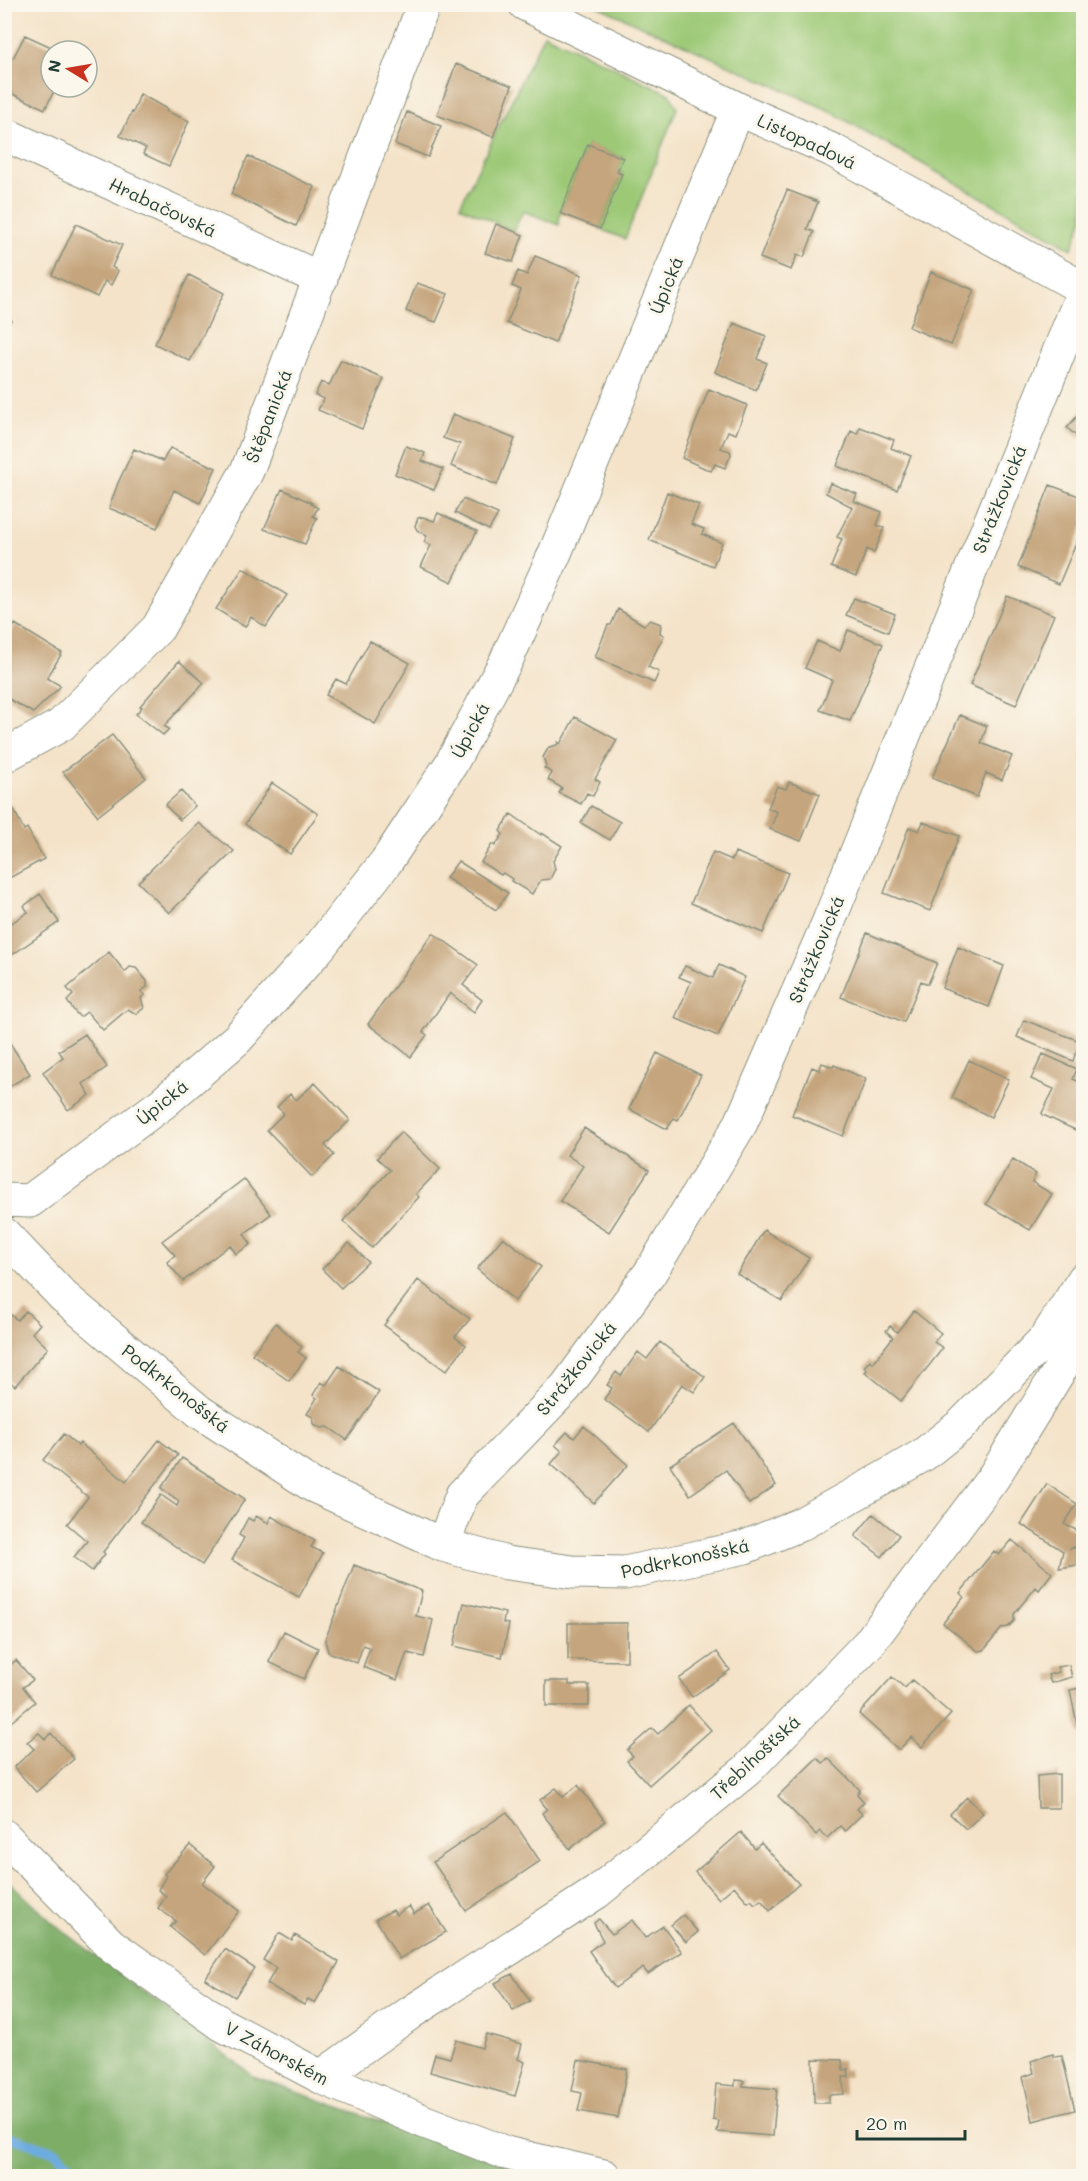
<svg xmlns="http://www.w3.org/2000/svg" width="1088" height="2181" font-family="Mali,sans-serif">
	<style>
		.green { fill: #9dc977; stroke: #5e8356; stroke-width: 1.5 }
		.forest { fill: #7ead68; stroke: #4e754e; stroke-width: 1.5 }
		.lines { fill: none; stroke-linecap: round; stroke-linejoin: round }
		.stream { stroke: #6dace0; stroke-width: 10 }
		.building { fill: #c5a57d }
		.minor-casing { stroke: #8a907e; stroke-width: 35 }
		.minor { stroke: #fff; stroke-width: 33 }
		.labels { text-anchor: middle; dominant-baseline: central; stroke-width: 6; stroke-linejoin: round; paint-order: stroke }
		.street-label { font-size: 18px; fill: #1f3d34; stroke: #fbf7ec }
	</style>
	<rect width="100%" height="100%" fill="#fbf7ec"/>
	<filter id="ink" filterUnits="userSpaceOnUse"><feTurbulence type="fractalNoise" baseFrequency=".0167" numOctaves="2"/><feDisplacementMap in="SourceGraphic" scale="12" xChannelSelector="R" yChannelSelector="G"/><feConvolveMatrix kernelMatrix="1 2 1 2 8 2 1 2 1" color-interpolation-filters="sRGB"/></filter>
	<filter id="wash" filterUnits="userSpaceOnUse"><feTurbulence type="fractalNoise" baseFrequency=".008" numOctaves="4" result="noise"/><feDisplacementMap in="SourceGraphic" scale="24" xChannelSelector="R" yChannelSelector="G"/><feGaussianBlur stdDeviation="1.35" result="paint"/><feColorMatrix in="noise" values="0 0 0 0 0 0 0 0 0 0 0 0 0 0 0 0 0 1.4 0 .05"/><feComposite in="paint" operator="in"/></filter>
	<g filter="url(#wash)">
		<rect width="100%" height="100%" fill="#f4e3c9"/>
		<path class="green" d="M595,5H1083V218L1072,249L826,109Z
			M544,34L670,94L677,108L625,239L600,229L622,174L617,172L623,158L588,145L560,213L559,225L523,211L513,231L460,206Z"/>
		<path class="forest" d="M4,1877L53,1923L256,2078L510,2166L561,2176H8L4,2172Z"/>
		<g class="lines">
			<path class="stream" d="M4,2135L56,2152L76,2172V2176"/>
		</g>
		<g id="blocks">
			<path class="building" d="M25,35L60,51H51V87H56L45,109L4,90V63L8,56L13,58Z
				M456,64L512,86L493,137L437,115Z
				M140,94L167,109L166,111L189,121L169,166L143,154L146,148L120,136L132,112L133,113Z
				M407,112L441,126L428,157L395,144Z
				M588,144L623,158L617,172L622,174L600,229L560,213Z
				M248,156L315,187L296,226L231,194Z
				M787,190L818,202L807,229L814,232L804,257L797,255L791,270L760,258Z
				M76,224L122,245L112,267L118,271L111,285L105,281L97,297L52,275Z
				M496,224L523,235L513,262L485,253Z
				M535,256L582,275L555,343L507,323L521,290L512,286L518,271L527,275Z
				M931,272L974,290L951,345L909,327Z
				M189,275L224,293L190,361L155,344Z
				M417,283L448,294L436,322L406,311Z
				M4,317L11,320L4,335Z
				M734,323L766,336L757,359L767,363L756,390L715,372Z
				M341,360L384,379L362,429L318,410L324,399L315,395L321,382L329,386Z
				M709,389L747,405L736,434L728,431L721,448L730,451L731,455L725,468L715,464L711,471L682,458Z
				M1084,408V442L1067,428Z
				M453,414L515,439L497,485L451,466L460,444L443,438Z
				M860,427L894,440L891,448L911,456L897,490L837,466L851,431L857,434Z
				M406,446L425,453L422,461L443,469L434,490L395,474Z
				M170,448L216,468L200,503L174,490L157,528L109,508L118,483L134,449L163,461Z
				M830,483L857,494L854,501L882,512L877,525L884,528L874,553L867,549L856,577L831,567L842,539L837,537L852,507L826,493Z
				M1050,485L1084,498V524L1059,584L1018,567Z
				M282,489L312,503L311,504L318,508L313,516L317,518L305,544L264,529Z
				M667,492L699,505L691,524L704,529L702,534L722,543L713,566L649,540Z
				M463,499L498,514L489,530L455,513Z
				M438,513L477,531L452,582L421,567L431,545L424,542L427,536L417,530L415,526L418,518L423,517L434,521Z
				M243,568L287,595L266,627L251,617L245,627L216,609Z
				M1007,596L1054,615L1016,705L970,685Z
				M854,598L895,614L888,632L846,615Z
				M618,609L644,625L650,620L661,624L660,633L664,635L648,667L659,672L654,683L595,657L608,625H611Z
				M15,624L62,653L47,678L61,686L33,713L4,696V642Z
				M848,630L883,644L850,721L820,710L832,680L805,668L817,641L840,651Z
				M370,641L410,663L375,724L326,695L336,679L346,684Z
				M179,661L204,683L164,726L169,729L163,735L136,714L142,707L140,706Z
				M960,715L987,726L981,743L1012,756L1002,780L986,773L977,797L932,778Z
				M575,717L617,740L595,779L600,782L593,796L587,793L581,804L559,793L562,788L548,780L552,773L544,768L546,766L543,757L549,747L557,745L558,742L560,744Z
				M112,735L146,778L98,816L63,772Z
				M789,782L820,794L801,841L770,829L777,812L768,808L777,786L786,789Z
				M272,783L318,814L290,854L245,824Z
				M181,791L195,806L180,820L165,805Z
				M11,804L24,830L27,828L44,859L4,881V808Z
				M591,806L620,822L610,840L581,823Z
				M511,814L541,835L542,833L562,846L553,861L555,869L550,879L541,880L532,894L511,881L512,879L503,873L501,875L481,862L492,844L495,846L503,834L500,831Z
				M923,822L959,836L930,911L884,893L909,827L919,831Z
				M199,823L234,851L169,913L138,882Z
				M713,852L732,860L735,852L788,873L763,933L691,903Z
				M458,861L508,893L496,910L446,878Z
				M40,894L59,922L9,957L4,951V928L28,912L24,906Z
				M433,933L478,965L463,985L482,1000L474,1012L450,993L423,1032L427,1035L411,1057L368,1024Z
				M867,933L937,963L928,984L921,981L904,1022L841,997Z
				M958,947L1004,966L989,1007L942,988Z
				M109,952L125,972L130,967L136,968L147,981V987L141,991L145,995L141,998L144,1008L136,1014L128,1009L103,1030L87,1012L80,1017L75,1012L67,1001L73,995L67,988Z
				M719,965L745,977L718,1036L675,1018L691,982L679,977L685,966L713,978Z
				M1024,1020L1080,1041L1073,1061L1017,1037Z
				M4,1034L30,1074L4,1090Z
				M85,1034L107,1067L83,1084L90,1095L68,1110L43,1072L63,1057L59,1051Z
				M657,1053L701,1075L678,1120L674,1118L667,1129L629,1109Z
				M1043,1054L1077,1069L1073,1079L1084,1084V1134L1043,1115L1042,1113L1054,1089L1031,1079Z
				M969,1060L1009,1079L991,1117L952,1098Z
				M822,1063L833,1067L834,1065L866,1079L843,1136L792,1115L812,1067L819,1070Z
				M315,1083L350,1120L325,1145L334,1155L312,1177L267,1130L284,1113L277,1107L290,1094L296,1100Z
				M584,1128L649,1170L609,1232L560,1201L583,1166L567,1155Z
				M401,1132L440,1169L416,1194L419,1197L372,1248L343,1221L390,1170L377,1158Z
				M1013,1159L1036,1174L1032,1182L1052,1194L1030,1230L986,1204Z
				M244,1179L271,1214L244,1234L251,1244L236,1254L230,1245L183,1281L167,1262L175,1255L162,1241Z
				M764,1230L809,1258L782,1301L737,1274Z
				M503,1237L541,1267L515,1301L477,1269Z
				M349,1243L368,1262L341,1288L322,1269Z
				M418,1280L470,1319L455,1337L466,1345L446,1371L384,1325Z
				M4,1309L17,1320L26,1311L40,1324L32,1333L48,1348L15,1386L4,1377Z
				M914,1311L941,1333L934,1342L943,1348L901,1401L865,1372L867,1370L864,1367L870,1360L873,1363L893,1337L886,1331L890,1326L897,1332Z
				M276,1323L302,1347L298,1352L306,1358L289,1381L252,1354Z
				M660,1342L705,1377L694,1392L682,1384L649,1432L604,1399L612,1388L607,1385L616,1372L621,1376L638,1352L647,1359Z
				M339,1366L379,1392L347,1440L328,1427L321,1428L314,1424L313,1417L307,1414L317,1398L313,1395L321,1382L326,1385Z
				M734,1423L776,1485L749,1504L726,1470L690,1495L670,1465Z
				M584,1426L628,1465L594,1503L551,1464L562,1451L555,1445L567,1432L574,1438Z
				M64,1434L78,1446L80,1443L126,1482L159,1440L178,1455L103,1552L105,1554L92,1571L74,1557L87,1541L67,1524L88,1497L43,1460Z
				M182,1458L245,1499L202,1565L141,1522L161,1495L177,1506L179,1501L161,1488Z
				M1047,1484L1077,1504L1064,1524L1084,1534L1075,1547L1069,1549L1084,1546V1564L1059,1568L1063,1551L1021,1524Z
				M873,1514L899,1535L882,1557L855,1536Z
				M256,1516L268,1523L271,1516L315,1541L311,1547L323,1553L299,1597L232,1560L244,1538L239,1535L248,1518L253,1521Z
				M1012,1540L1052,1573L1039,1590L1036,1587L1014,1614V1621L1008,1627L1002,1628L984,1650L978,1651L943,1623L964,1597L960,1593L994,1551L999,1555Z
				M354,1565L422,1591L416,1616L433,1620L424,1657L407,1653L397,1680L363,1667L370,1648L363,1645L357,1663L328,1652L325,1640Z
				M464,1603L505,1613L503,1623L509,1624L502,1657L454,1646Z
				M568,1623H627V1661L568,1660Z
				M284,1631L318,1648L304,1679L269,1662Z
				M717,1652L730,1670L692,1697L679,1679Z
				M16,1660L33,1680L23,1687L35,1702L4,1728V1665L7,1668Z
				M1069,1665L1072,1677L1051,1683L1048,1675L1059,1672L1057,1667Z
				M892,1677L905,1688L912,1680L951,1714L922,1747L911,1737L899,1750L859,1714Z
				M546,1681H569V1685H589V1706H546Z
				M1084,1687V1733L1079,1734L1070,1690Z
				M689,1705L711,1730L649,1785L627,1761L633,1756L627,1750L652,1728L658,1734Z
				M39,1733L45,1739L51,1733L74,1759L36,1792L14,1767L34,1749L27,1742Z
				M817,1758L823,1763L828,1758L860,1790L857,1794L864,1802L857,1809L862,1814L845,1831L840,1826L827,1838L820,1831L816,1835L778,1796Z
				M1059,1774V1808H1038L1037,1776Z
				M578,1785L605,1821L570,1849L542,1813L547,1809L540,1800L556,1788L563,1797Z
				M967,1797L983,1813L966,1829L950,1814Z
				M507,1812L540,1861L466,1911L433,1862Z
				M741,1832L755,1849L761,1843L799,1884L770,1911L761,1900L755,1904L751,1900L748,1902L734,1886L719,1899L695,1872Z
				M190,1845L215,1866L202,1883L239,1911L205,1955L170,1927L176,1921L158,1908L166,1896L158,1890L166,1876L164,1874Z
				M429,1905L446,1932L399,1959L376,1919L393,1910L396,1915L409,1906L414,1914Z
				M683,1915L698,1932L686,1942L671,1925Z
				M599,1919L612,1934L632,1920L645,1938L663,1926L682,1952L648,1974L643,1968L615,1988L589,1951L603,1941L594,1923Z
				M279,1933L292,1941L295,1935L339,1962L315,2003L308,1999L304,2005L267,1984L276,1968L263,1960Z
				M225,1949L254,1968L235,1997L205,1979Z
				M512,1974L530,2001L513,2011L495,1983Z
				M486,2034L522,2044L518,2059L525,2062L515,2096L430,2072L435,2054L450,2058L456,2040L482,2048Z
				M1053,2054L1054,2057L1062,2056L1075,2110L1033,2121L1023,2077L1034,2073L1031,2061Z
				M813,2059L842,2060L843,2070L848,2069L849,2077H843L844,2094L829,2095V2103H814Z
				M578,2060L627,2069L618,2118L578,2111L582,2093L572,2091Z
				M735,2080L744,2081L743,2086L777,2089L773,2136L717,2132L719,2121L713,2120L716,2084L735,2086Z"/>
		</g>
	</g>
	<g filter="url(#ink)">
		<use href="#blocks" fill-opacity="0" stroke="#8a907e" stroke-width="1.5"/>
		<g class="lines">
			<g class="minor-casing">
				<path id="minor" d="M525,4L738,109L832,150L1084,289
					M4,134L321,279
					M4,756L61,725L158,628L247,471L424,4
					M4,1200L30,1201L163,1103L237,1039L317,950L386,862L451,764L506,661L555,553L738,109
					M4,1234L63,1296L200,1412L312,1485L443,1545L507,1563L573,1572L625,1573L745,1547L799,1525L882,1479L923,1455L961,1425L1046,1338L1084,1279
					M443,1545L462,1495L566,1387L650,1273L741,1123L829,921L1084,290
					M4,1836L111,1945L223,2025L321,2077L425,2122L506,2153L604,2176
					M321,2077L410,2013L597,1892L747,1770L869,1643L993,1478L1084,1331"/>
			</g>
			<use href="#minor" class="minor"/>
		</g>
	</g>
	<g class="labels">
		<g class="street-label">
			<text transform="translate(807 141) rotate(25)">Listopadová</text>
			<text transform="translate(163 207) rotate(25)">Hrabačovská</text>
			<text transform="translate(666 285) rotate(-68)">Úpická</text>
			<text transform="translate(268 416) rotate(-69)">Štěpanická</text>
			<text transform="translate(999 499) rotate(-68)">Strážkovická</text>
			<text transform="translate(470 730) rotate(-62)">Úpická</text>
			<text transform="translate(816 949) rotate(-67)">Strážkovická</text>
			<text transform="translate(162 1102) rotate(-39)">Úpická</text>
			<text transform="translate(576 1368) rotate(-51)">Strážkovická</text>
			<text transform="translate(176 1388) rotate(38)">Podkrkonošská</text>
			<text transform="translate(685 1558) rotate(-12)">Podkrkonošská</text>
			<text transform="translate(755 1757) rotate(-43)">Třebihošťská</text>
			<text transform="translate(277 2053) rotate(28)">V Záhorském</text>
		</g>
	</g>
	<rect width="1088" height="2181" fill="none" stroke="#fbf7ec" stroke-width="24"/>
	<g transform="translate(69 69) rotate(281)"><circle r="28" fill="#fbf7ec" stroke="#a3ada2" stroke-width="1.5"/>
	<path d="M0-4.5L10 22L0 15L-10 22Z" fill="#c8321e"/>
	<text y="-9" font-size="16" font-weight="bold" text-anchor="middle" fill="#1f3d34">N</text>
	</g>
	<path d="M857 2130v9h108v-9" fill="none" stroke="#1f3d34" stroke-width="3"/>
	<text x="866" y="2130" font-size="18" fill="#1f3d34" stroke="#fbf7ec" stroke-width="4.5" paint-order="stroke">20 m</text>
</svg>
